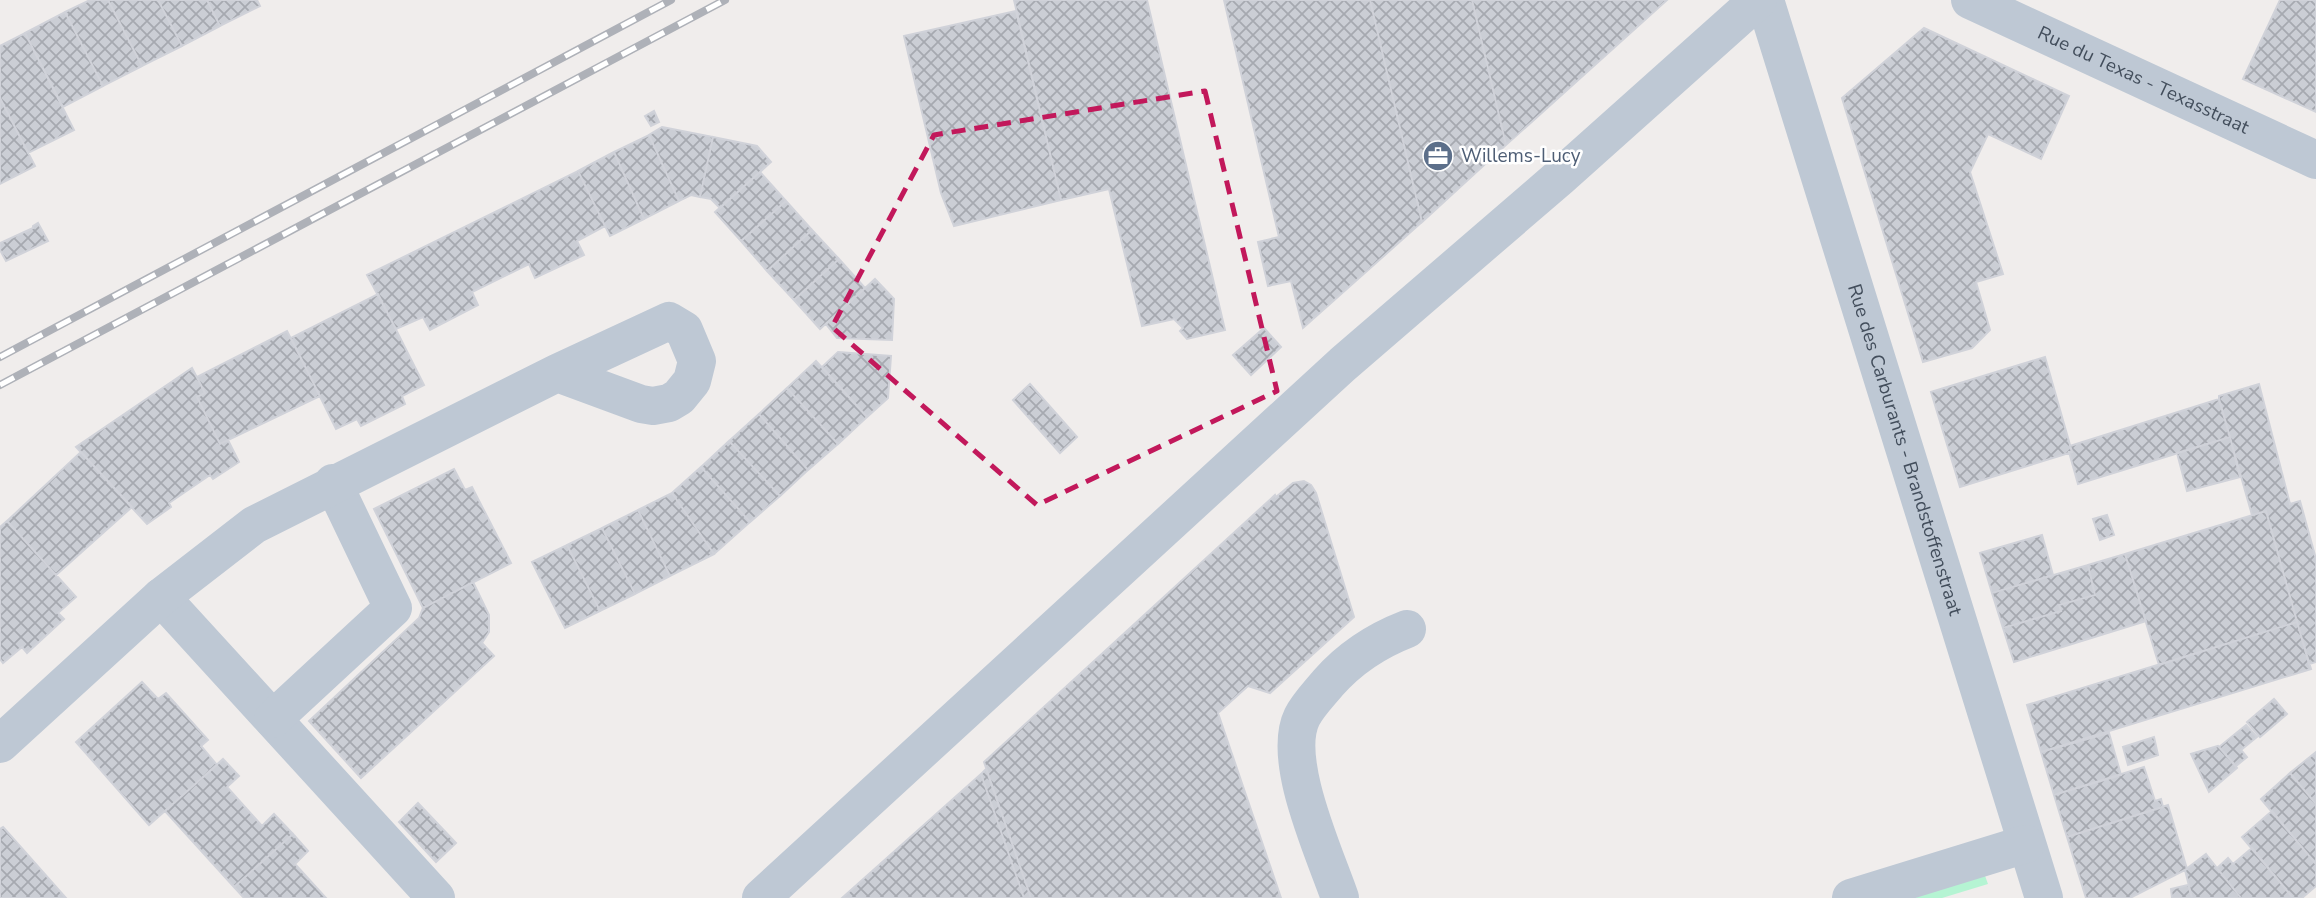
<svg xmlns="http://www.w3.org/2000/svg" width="2316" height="898" font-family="'Nunito Sans',sans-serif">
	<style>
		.green { fill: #b5f4d3 }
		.building { fill: url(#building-cross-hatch); stroke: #d0d2d9; stroke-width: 2 }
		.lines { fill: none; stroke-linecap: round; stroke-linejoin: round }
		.street { stroke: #bec8d4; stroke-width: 38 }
		.rail-casing { stroke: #aeb1b8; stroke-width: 8 }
		.rail { stroke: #fff; stroke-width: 5; stroke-dasharray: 16; stroke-linecap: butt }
		.marked { fill: none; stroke: #c2185b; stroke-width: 5; stroke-dasharray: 14 9; stroke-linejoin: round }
		.labels { text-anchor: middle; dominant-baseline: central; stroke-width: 5; stroke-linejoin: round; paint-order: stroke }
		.street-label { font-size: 19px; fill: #434e5c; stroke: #fff }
		.service-label { font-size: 19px; fill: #4e5e75; stroke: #fff; text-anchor: start }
	</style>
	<defs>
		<pattern id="building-cross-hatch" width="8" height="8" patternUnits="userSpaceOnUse" patternTransform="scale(1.75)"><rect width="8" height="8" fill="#cbced5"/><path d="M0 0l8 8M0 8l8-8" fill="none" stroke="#a6a9b0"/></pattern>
	</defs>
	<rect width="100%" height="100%" fill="#f0edec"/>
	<path class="green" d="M1984,873L1988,884L1942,898H1914Z"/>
	<path class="building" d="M90,0H108L142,66L103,86L65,12Z
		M108,0H158L182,46L142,66Z
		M158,0H207L220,26L182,46Z
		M207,0H257L260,6L220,26Z
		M1014,0H1147L1225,330L1187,339L1180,331L1183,328L1174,319L1142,326L1109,189L1061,200Z
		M1224,0H1370L1422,222L1303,328L1291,281L1268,286L1258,242L1279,237Z
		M1370,0H1472L1506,145L1422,222Z
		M1472,0H1667L1506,145Z
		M2280,0H2316V112L2243,79Z
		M1016,11L1061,200L954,226L941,193L904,36Z
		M65,12L103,86L63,107L25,33Z
		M1924,28L2069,96L2041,159L1988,134L1970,172L2003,274L1976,282L1990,330L1972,348L1923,362L1842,98Z
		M25,33L74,130L28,153L0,98V46Z
		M0,98L35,166L0,184Z
		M654,111L659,122L651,126L645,116Z
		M662,127L713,137L700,197L691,195L679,201L649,135Z
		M649,135L679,201L644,219L614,152Z
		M713,137L757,146L771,162L720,208L711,199L700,197Z
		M614,152L644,219L610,236L578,171Z
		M578,171L605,226L577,241L584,255L535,278L529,264L472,292L478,305L430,330L423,317L396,329L367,275Z
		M760,172L786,201L741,241L715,212Z
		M786,201L812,230L767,271L741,241Z
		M38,223L48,241L6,261L0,250V243L33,228V226Z
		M812,230L839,259L794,300L767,271Z
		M839,259L865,288L820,329L794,300Z
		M875,279L894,299L892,340L837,338L826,324Z
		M378,294L424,385L402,396L405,404L361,426L357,419L336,429L291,338Z
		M1264,328L1281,347L1251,375L1233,355Z
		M287,331L320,396L220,444L197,397L205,393L197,377Z
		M838,352L891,356L888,398L867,417L822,367Z
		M2045,357L2072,452L1960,487L1931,392Z
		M816,361L867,417L838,444L787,388Z
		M192,368L205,393L197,397L220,444L228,440L239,462L213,479L210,475L169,503L171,507L147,524L76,447Z
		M1030,384L1077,437L1060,453L1013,400Z
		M2259,384L2290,504L2300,501L2316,559V662L2309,664L2266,511L2252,515L2219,399V396Z
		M787,388L838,444L808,470L759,414Z
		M2219,399L2230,437L2078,484L2069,452H2072L2070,446Z
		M759,414L808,470L780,496L729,441Z
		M2230,437L2240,477L2187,491L2177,453Z
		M729,441L780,496L750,522L701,467Z
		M81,452L132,507L56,575L7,521Z
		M701,467L750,522L714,554L672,493Z
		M454,469L465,490L472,487L511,563L423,608L374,509Z
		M1304,481L1311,485L1316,493L1354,617L1270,693L1248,686L1218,713L1281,898H1031L984,762L1275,495L1276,497L1293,483Z
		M672,493L714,554L670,576L638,510Z
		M638,510L670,576L635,594L602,528Z
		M2266,511L2297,622L2159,665L2125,554Z
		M2107,515L2114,535L2100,540L2093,519Z
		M7,521L76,597L58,613L64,619L27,653L22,647L3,663L0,659V527Z
		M602,528L635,594L600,611L567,545Z
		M2042,535L2053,575L1992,593L1980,553Z
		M567,545L600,611L565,628L532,562Z
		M2125,554L2146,621L2014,662L2003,628L2061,611L2059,605L2095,595L2088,565Z
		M2088,565L2095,595L2059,605L2061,611L2003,628L1992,593Z
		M473,582L489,615V632L482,643L494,656L361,778L309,721L419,618L423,608Z
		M2297,622L2311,669L2041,752L2027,705Z
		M142,682L158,699L166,693L208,740L201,746L217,765L149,825L76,742Z
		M2274,699L2287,714L2260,737L2247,722Z
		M2246,725L2257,737L2241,750L2247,757L2236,766L2219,747Z
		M2109,733L2121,775L2054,795L2041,752Z
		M2154,737L2158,755L2128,765L2123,747Z
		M2218,746L2237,768L2209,792L2191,754Z
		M2316,752V804L2290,773Z
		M223,759L239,776L227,787L262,826L274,814L293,834L234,887L165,811Z
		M2144,767L2155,801L2161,799L2163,807L2067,837L2054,795Z
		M986,769L1031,898H1024L981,774Z
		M2290,773L2316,804V864L2261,799Z
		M981,774L1024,898H842Z
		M418,803L456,843L436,862L399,822Z
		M2168,805L2187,869L2130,898H2086L2067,837Z
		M2272,811L2316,864V886L2302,898H2293L2242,837Z
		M3,827L66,898H0V829Z
		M293,834L308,851L295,864L326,898H244L234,887Z
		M2252,848L2293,898H2241L2217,868L2228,858L2233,864Z
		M2206,854L2217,868L2241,898H2192L2185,870Z
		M2188,885L2192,898H2172L2171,889Z"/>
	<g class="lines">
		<g class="street">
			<path id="s1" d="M1765,0L2044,898"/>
			<path id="s2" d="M1970,0L2316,160"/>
			<path d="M161,597L436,898"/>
			<path d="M273,719L393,608L333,483"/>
			<path d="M0,744L161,597L254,525L557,373L669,321L684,330L697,361L692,381L679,397L669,403L653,406L641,404L557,373"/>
			<path d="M761,898L1343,364L1560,177L1758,0"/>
			<path d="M1340,898C1325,854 1281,760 1302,717C1308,705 1319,694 1328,683C1350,658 1376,641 1407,629"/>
			<path d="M1851,898L2026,844"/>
		</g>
		<g class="rail-casing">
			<path id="rail" d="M0,357L671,0
				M0,385L725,0"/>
		</g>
		<use href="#rail" class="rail"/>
	</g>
	<path class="marked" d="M1205,91L1277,391L1037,505L832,327L934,135Z"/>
	<defs>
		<g id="office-disc" transform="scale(1.575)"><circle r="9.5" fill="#5c6f8a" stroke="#fff"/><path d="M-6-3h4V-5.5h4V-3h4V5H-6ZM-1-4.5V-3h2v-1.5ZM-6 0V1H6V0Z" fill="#fff"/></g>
	</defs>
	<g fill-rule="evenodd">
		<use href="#office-disc" x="1438" y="156"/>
	</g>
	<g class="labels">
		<g class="street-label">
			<text stroke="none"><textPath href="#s2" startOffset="191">Rue du Texas - Texasstraat</textPath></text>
			<text stroke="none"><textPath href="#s1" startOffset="471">Rue des Carburants - Brandstoffenstraat</textPath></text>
		</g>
		<g class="service-label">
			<text x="1461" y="156">Willems-Lucy</text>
		</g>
	</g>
</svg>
